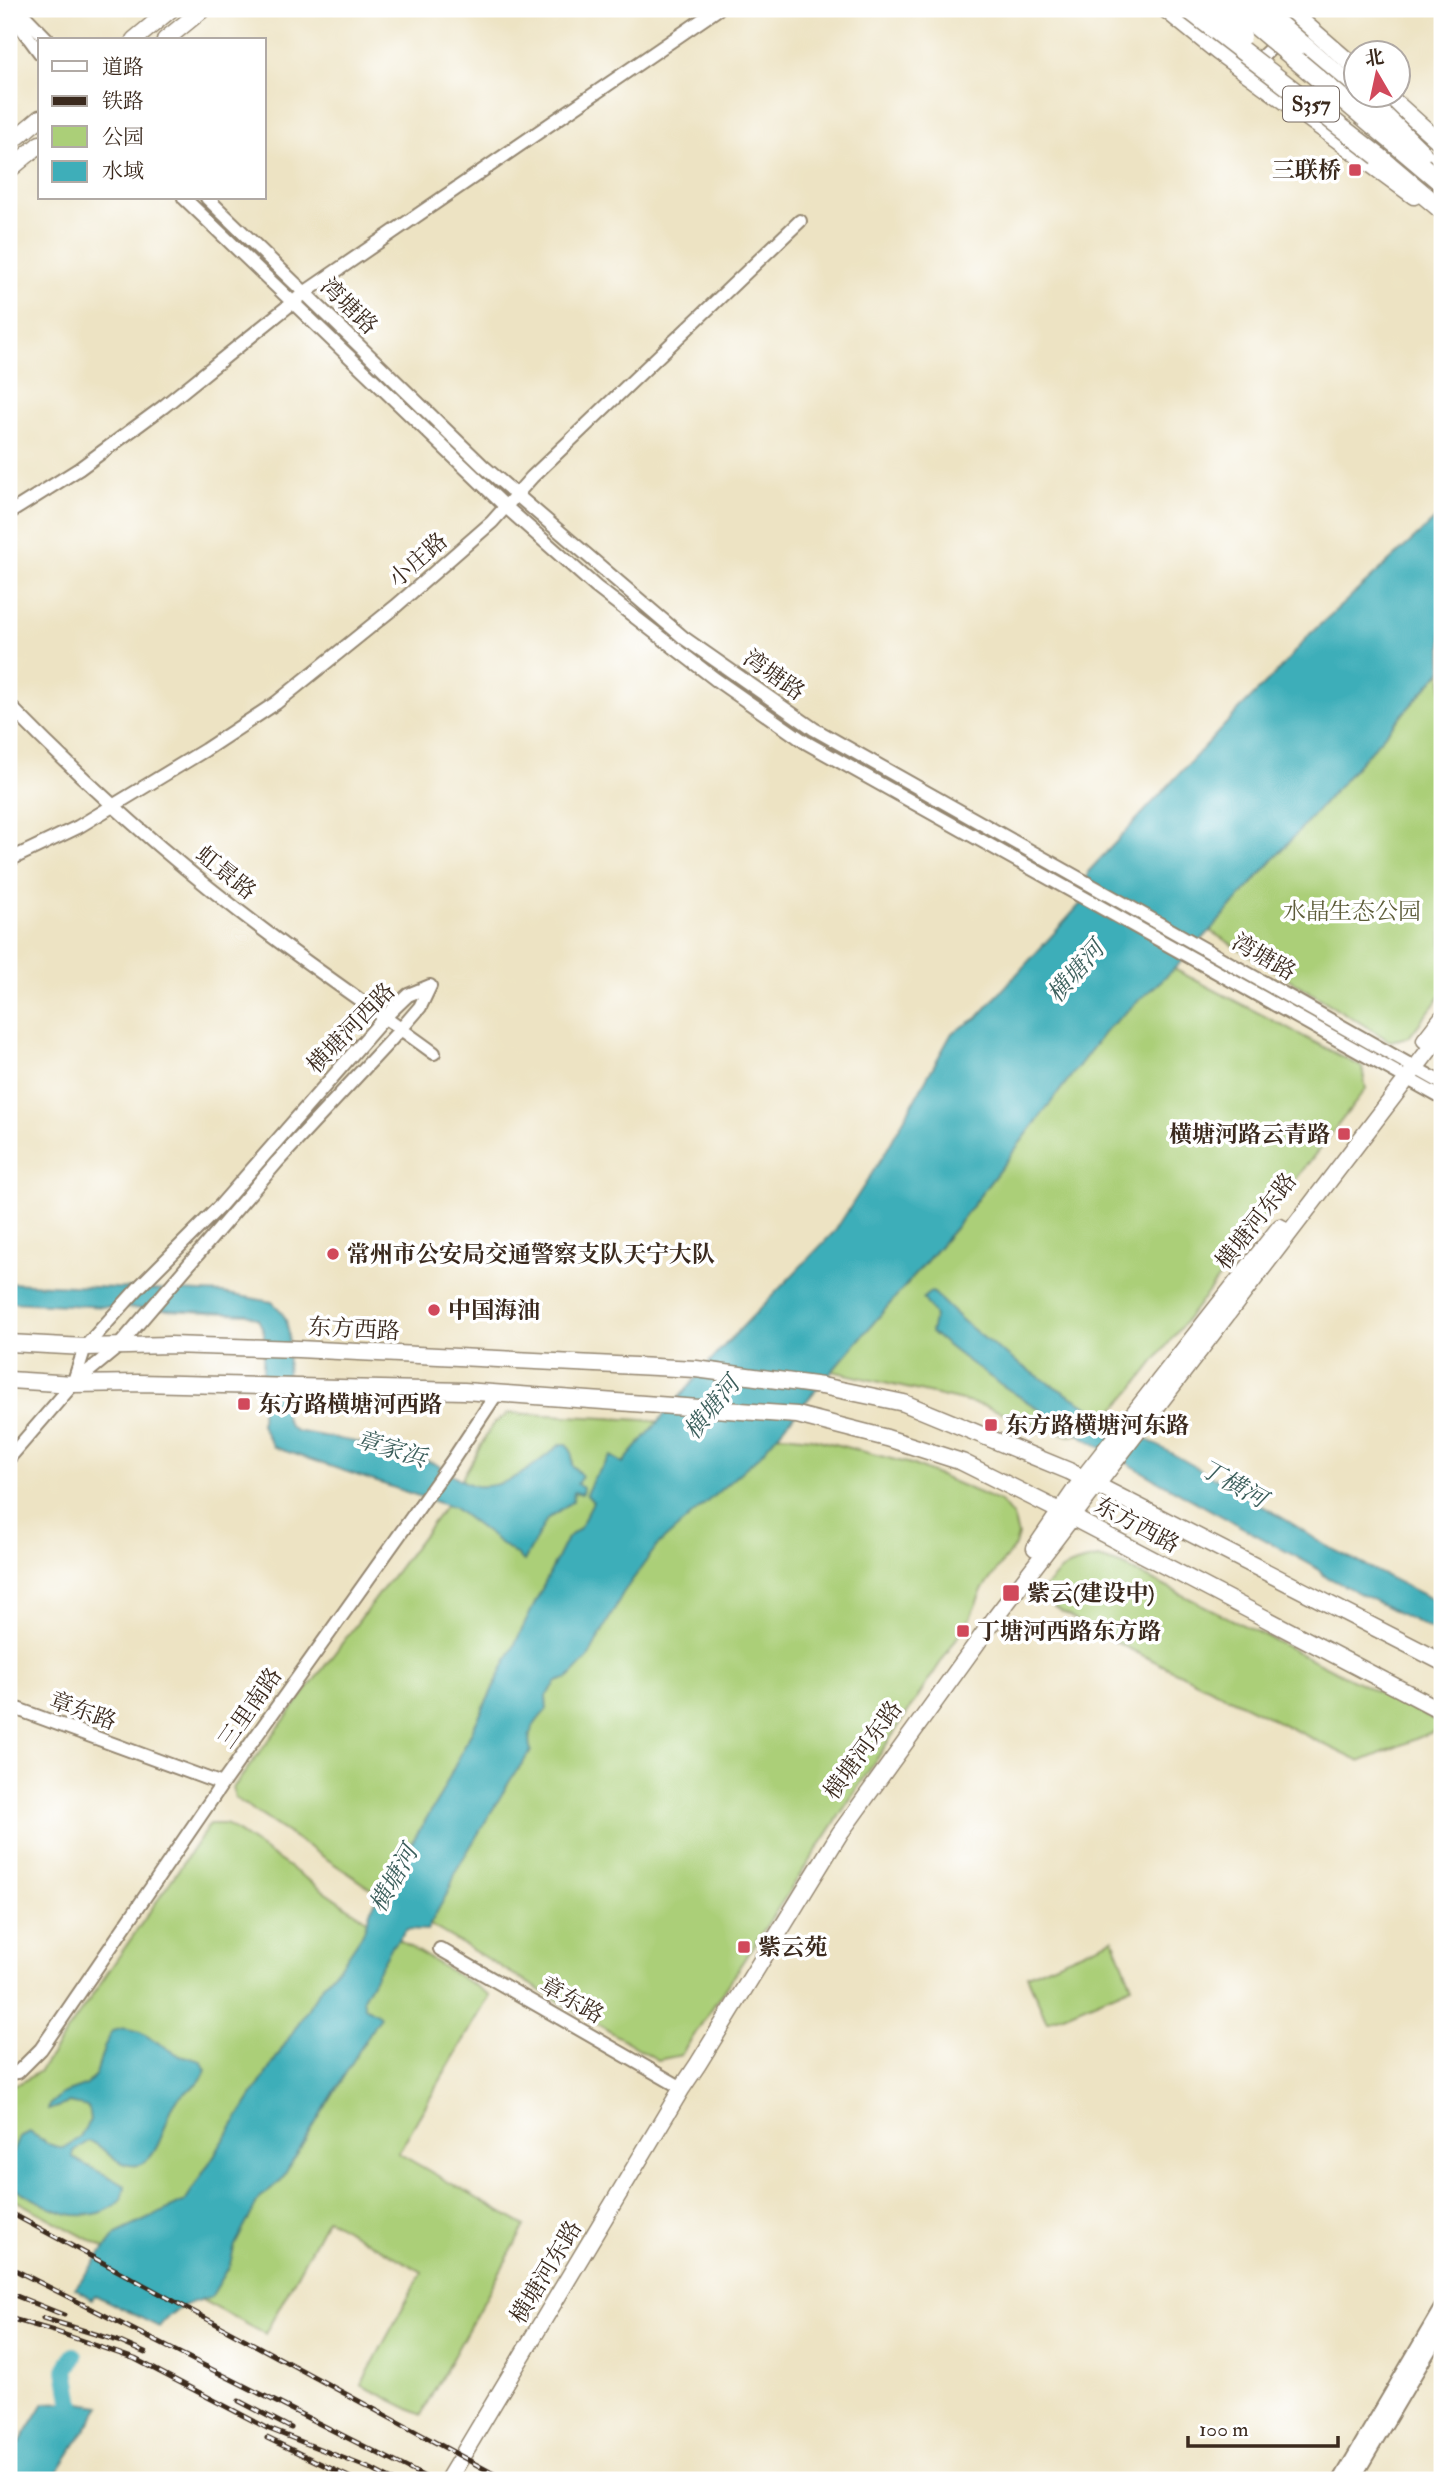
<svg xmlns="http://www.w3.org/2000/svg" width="1451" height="2489" font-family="'IM FELL Double Pica','Noto Serif SC',serif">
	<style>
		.green { fill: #abcf78; stroke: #737c4b; stroke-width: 2 }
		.water { fill: #3eaeb9; stroke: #3c6c6c; stroke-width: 2 }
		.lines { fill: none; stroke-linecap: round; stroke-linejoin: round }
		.river { stroke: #3eaeb9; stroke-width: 18 }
		.minor-casing { stroke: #948670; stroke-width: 16 }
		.major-casing { stroke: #948670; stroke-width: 19 }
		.highway-casing { stroke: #948670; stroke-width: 21 }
		.minor { stroke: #fff; stroke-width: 12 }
		.major { stroke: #fff; stroke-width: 16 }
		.highway { stroke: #fff; stroke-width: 18 }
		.rail-casing { stroke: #3b2a1e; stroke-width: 5 }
		.rail { stroke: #fff; stroke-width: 2.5; stroke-dasharray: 8; stroke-linecap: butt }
		.highway-bridge-casing { stroke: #948670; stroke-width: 21; stroke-linecap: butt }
		.highway-bridge { stroke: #fff; stroke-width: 18 }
		.poi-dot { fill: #d1495b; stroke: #fff; stroke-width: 2.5 }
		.labels { text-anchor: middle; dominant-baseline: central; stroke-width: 7; stroke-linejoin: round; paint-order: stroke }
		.shield { fill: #fff; stroke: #766a62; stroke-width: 2 }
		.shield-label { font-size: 21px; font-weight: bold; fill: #3b2a1e }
		.poi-label { font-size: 23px; font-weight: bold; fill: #3b2a1e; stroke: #fff; text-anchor: start }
		.street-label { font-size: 23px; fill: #3b2a1e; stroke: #fff }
		.park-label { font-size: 23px; fill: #5d5c39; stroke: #fff }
		.water-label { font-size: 24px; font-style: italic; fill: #3c5f5c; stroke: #fff }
	</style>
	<rect width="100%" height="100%" fill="#fff"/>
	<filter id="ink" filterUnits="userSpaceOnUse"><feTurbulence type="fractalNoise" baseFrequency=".0143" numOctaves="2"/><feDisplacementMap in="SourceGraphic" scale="14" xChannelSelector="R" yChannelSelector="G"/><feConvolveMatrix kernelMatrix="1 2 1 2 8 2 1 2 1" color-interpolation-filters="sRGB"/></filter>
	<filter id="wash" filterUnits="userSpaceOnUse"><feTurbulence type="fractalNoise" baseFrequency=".00686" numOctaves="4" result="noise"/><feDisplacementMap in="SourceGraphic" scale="28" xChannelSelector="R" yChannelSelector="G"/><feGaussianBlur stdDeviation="1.57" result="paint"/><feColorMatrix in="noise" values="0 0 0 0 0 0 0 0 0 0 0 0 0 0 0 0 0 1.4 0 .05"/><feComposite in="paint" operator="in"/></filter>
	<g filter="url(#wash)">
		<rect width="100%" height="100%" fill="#ede3c3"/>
		<path class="green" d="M1442,670V994L1409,1037L1390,1041L1210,931Z
			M1174,969L1362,1067L1366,1089L1132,1390L1101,1425L1089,1433L1070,1436L984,1406L832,1371L955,1228L1107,1029Z
			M509,1413L644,1420L811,1438L911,1464L1001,1502L1013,1517L1018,1535L1015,1546L982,1590L970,1618L681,2055L658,2060L393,1903L235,1798L233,1788L449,1501L493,1424Z
			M1099,1558L1124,1566L1442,1724V1728L1360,1762L1095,1632L1038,1597C1058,1570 1065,1563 1099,1558Z
			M210,1824H226L377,1927L490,1995L398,2153L525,2226L421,2415L361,2385L422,2272L327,2219L265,2334L9,2197V2085L20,2083L40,2071Z
			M1113,1939L1132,1986L1047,2022L1027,1975Z"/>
		<path class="water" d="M1442,513V670L1210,931L1174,969L1107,1029L955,1228L760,1455L657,1546L623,1593L588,1658L569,1678L557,1682L546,1696L547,1709C535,1723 525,1732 531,1751L511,1779L457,1869L449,1890L427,1930L407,1929L392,1946L363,1998L365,2007L380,2016L280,2182L260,2197L235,2245L229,2267L211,2297C189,2302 173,2308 159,2327L95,2295L92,2299L75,2288L116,2234L185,2201L324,1983L345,1960L363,1933L371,1909L439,1798L567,1538L579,1529L593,1502L586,1494L593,1479L611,1456L623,1463L720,1350L835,1231L885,1153L952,1033L977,1018L1085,899L1088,872L1235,714L1279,670L1310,634Z
			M9,1283L223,1293L272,1302L281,1311L286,1320L289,1334L285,1417L289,1426L296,1431C342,1440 389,1446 433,1463C447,1469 462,1484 476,1486C510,1489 537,1463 561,1444H567L572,1453V1465L582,1476L577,1484L583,1488L582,1494L574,1492L573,1501L547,1519L524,1561L454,1508L273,1447L261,1425L264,1332L258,1319L247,1314L9,1302Z
			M930,1292L934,1293C991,1354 1071,1397 1144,1438C1195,1466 1246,1496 1296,1526L1326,1546L1442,1604V1635L1325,1576L1315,1567C1224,1517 1132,1469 1045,1413C1005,1388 967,1363 931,1332L935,1316L923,1298Z
			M124,2028L140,2032L177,2054L201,2061L206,2070C199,2090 184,2088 174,2104C162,2126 156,2185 115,2159C104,2153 101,2144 89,2141L73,2151V2157C89,2169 108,2174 125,2186C124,2212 89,2218 68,2214C53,2212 24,2193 9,2185V2162L19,2137L29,2132L51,2145L63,2148L79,2138L90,2120L88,2107L69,2103L48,2110V2106L62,2094L87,2085L96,2074L105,2045L113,2031Z
			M73,2402L101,2406L52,2480H9V2460L44,2403Z"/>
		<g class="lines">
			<path class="river" d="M71,2421L74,2416L66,2370L74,2356"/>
		</g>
	</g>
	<g filter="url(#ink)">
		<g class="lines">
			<g class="minor-casing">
				<path id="minor" d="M18,9L48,40
					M9,11L40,53
					M1294,26L1311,9
					M1251,67L1281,39
					M184,198L506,507L596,587L715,679L805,742L1442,1098
					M207,198L483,466L684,638L814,729L1442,1083
					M9,513L79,469L163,407L307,291L718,9
					M9,705C88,786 174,863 265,931C320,973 378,1012 434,1053
					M9,860L78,827L205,750L276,703L396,606L492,522L532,477L800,221
					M73,1384L85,1347L141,1285L220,1206L385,1017L408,995L430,986
					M9,1458L73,1384L118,1347L277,1162L401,1029L420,1007L430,986
					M9,1706L222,1784
					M440,1949L682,2088
					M9,2073L18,2072L41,2049L222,1784L452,1461L497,1393
					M1340,2480L1442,2306
					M1353,2480L1442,2329"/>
			</g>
			<g class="major-casing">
				<path id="major" d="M1165,9L1218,52L1414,196
					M1288,9L1356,68
					M134,40L171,9
					M165,40L203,9
					M1386,94L1442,144
					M9,144L40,118
					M1412,145L1442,170
					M9,170L40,144
					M1425,1040L1442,1018
					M9,1343L85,1347L170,1345L298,1349L696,1369L822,1386L904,1403L1069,1471L1442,1662
					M9,1380L73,1384L139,1383L464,1391L797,1415L887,1438L962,1462L1064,1513L1442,1711
					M1035,1548L1083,1478L1280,1227
					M449,2478L682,2088L698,2064L840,1833L995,1618L1442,1033"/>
			</g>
			<g class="highway-casing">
				<path id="highway" d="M1302,44L1356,90
					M1378,156L1442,210"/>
			</g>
			<use href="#minor" class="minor"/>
			<use href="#major" class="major"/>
			<use href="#highway" class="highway"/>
			<g class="rail-casing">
				<path id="rail" d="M9,2212L505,2480
					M9,2267L431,2480
					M9,2293L64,2315
					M9,2318L54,2331L135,2359L269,2429L371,2469L392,2480
					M43,2318L118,2341L145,2353
					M239,2401L291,2428
					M267,2438L355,2480"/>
			</g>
			<use href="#rail" class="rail"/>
			<g class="highway-bridge-casing">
				<path id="highway-bridge" d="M1188,9L1378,156
					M1209,9L1242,36
					M1236,9L1442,183
					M1261,9L1302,44
					M1362,94L1422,153"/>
			</g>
			<use href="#highway-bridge" class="highway-bridge"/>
		</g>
	</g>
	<g class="poi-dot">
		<rect x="1348" y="163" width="14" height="14" rx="3.5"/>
		<rect x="1337" y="1127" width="14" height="14" rx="3.5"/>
		<circle cx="333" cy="1254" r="7"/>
		<circle cx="434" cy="1310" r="7"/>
		<rect x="237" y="1397" width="14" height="14" rx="3.5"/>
		<rect x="984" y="1418" width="14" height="14" rx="3.5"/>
		<rect x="1002" y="1584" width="18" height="18" rx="3.5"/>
		<rect x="956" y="1624" width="14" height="14" rx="3.5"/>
		<rect x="737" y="1940" width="14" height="14" rx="3.5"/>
	</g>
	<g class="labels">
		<rect class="shield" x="1283" y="86.5" width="56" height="35" rx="5"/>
		<g class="shield-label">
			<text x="1311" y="104">S357</text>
		</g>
		<g class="poi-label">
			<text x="1341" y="170" text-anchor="end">三联桥</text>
			<text x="1330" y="1134" text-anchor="end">横塘河路云青路</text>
			<text x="347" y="1254">常州市公安局交通警察支队天宁大队</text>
			<text x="448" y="1310">中国海油</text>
			<text x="258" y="1404">东方路横塘河西路</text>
			<text x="1005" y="1425">东方路横塘河东路</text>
			<text x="1027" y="1593">紫云(建设中)</text>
			<text x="977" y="1631">丁塘河西路东方路</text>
			<text x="758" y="1947">紫云苑</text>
		</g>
		<g class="street-label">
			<text transform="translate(349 306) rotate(44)">湾塘路</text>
			<text transform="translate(418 560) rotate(-41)">小庄路</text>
			<text transform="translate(774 675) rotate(35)">湾塘路</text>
			<text transform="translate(226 873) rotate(39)">虹景路</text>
			<text transform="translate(1264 957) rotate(30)">湾塘路</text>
			<text transform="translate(351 1028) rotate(-46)">横塘河西路</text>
			<text transform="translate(1256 1221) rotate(-52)">横塘河东路</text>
			<text transform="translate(354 1329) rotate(3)">东方西路</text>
			<text transform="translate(1137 1525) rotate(28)">东方西路</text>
			<text transform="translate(250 1708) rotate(-55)">三里南路</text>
			<text transform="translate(83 1711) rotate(20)">章东路</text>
			<text transform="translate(863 1750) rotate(-54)">横塘河东路</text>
			<text transform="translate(572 2000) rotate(30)">章东路</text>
			<text transform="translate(546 2272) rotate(-59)">横塘河东路</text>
		</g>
		<g class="park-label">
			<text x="1352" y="911">水晶生态公园</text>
		</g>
		<g class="water-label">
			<text transform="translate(1076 972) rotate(-49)">横塘河</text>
			<text transform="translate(712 1408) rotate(-51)">横塘河</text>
			<text transform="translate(391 1449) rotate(17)">章家浜</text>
			<text transform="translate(1233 1484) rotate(29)">丁横河</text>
			<text transform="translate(394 1879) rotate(-61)">横塘河</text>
		</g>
	</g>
	<rect width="1451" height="2489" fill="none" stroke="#fff" stroke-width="35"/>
	<rect x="38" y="38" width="228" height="161" fill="#ffffff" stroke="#b1aaa5" stroke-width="2"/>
	<rect x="52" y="61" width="35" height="10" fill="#ffffff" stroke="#b1aaa5" stroke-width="2"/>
	<text x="102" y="74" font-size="21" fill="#3b2a1e">道路</text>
	<rect x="52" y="96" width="35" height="10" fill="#3b2a1e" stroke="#b1aaa5" stroke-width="2"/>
	<text x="102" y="108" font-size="21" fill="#3b2a1e">铁路</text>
	<rect x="52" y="126" width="35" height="21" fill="#abcf78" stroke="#b1aaa5" stroke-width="2"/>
	<text x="102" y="144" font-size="21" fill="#3b2a1e">公园</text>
	<rect x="52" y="161" width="35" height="21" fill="#3eaeb9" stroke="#b1aaa5" stroke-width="2"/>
	<text x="102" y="178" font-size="21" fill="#3b2a1e">水域</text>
	<g transform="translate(1377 74) rotate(351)"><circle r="33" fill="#ffffff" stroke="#b1aaa5" stroke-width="2"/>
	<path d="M0-5L12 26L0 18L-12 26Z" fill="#d1495b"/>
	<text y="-10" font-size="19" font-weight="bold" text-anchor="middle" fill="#3b2a1e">北</text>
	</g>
	<path d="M1188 2436v10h150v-10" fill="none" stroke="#3b2a1e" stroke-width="3.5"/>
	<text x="1199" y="2436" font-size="21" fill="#3b2a1e" stroke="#ffffff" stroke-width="5" paint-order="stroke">100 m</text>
</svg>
